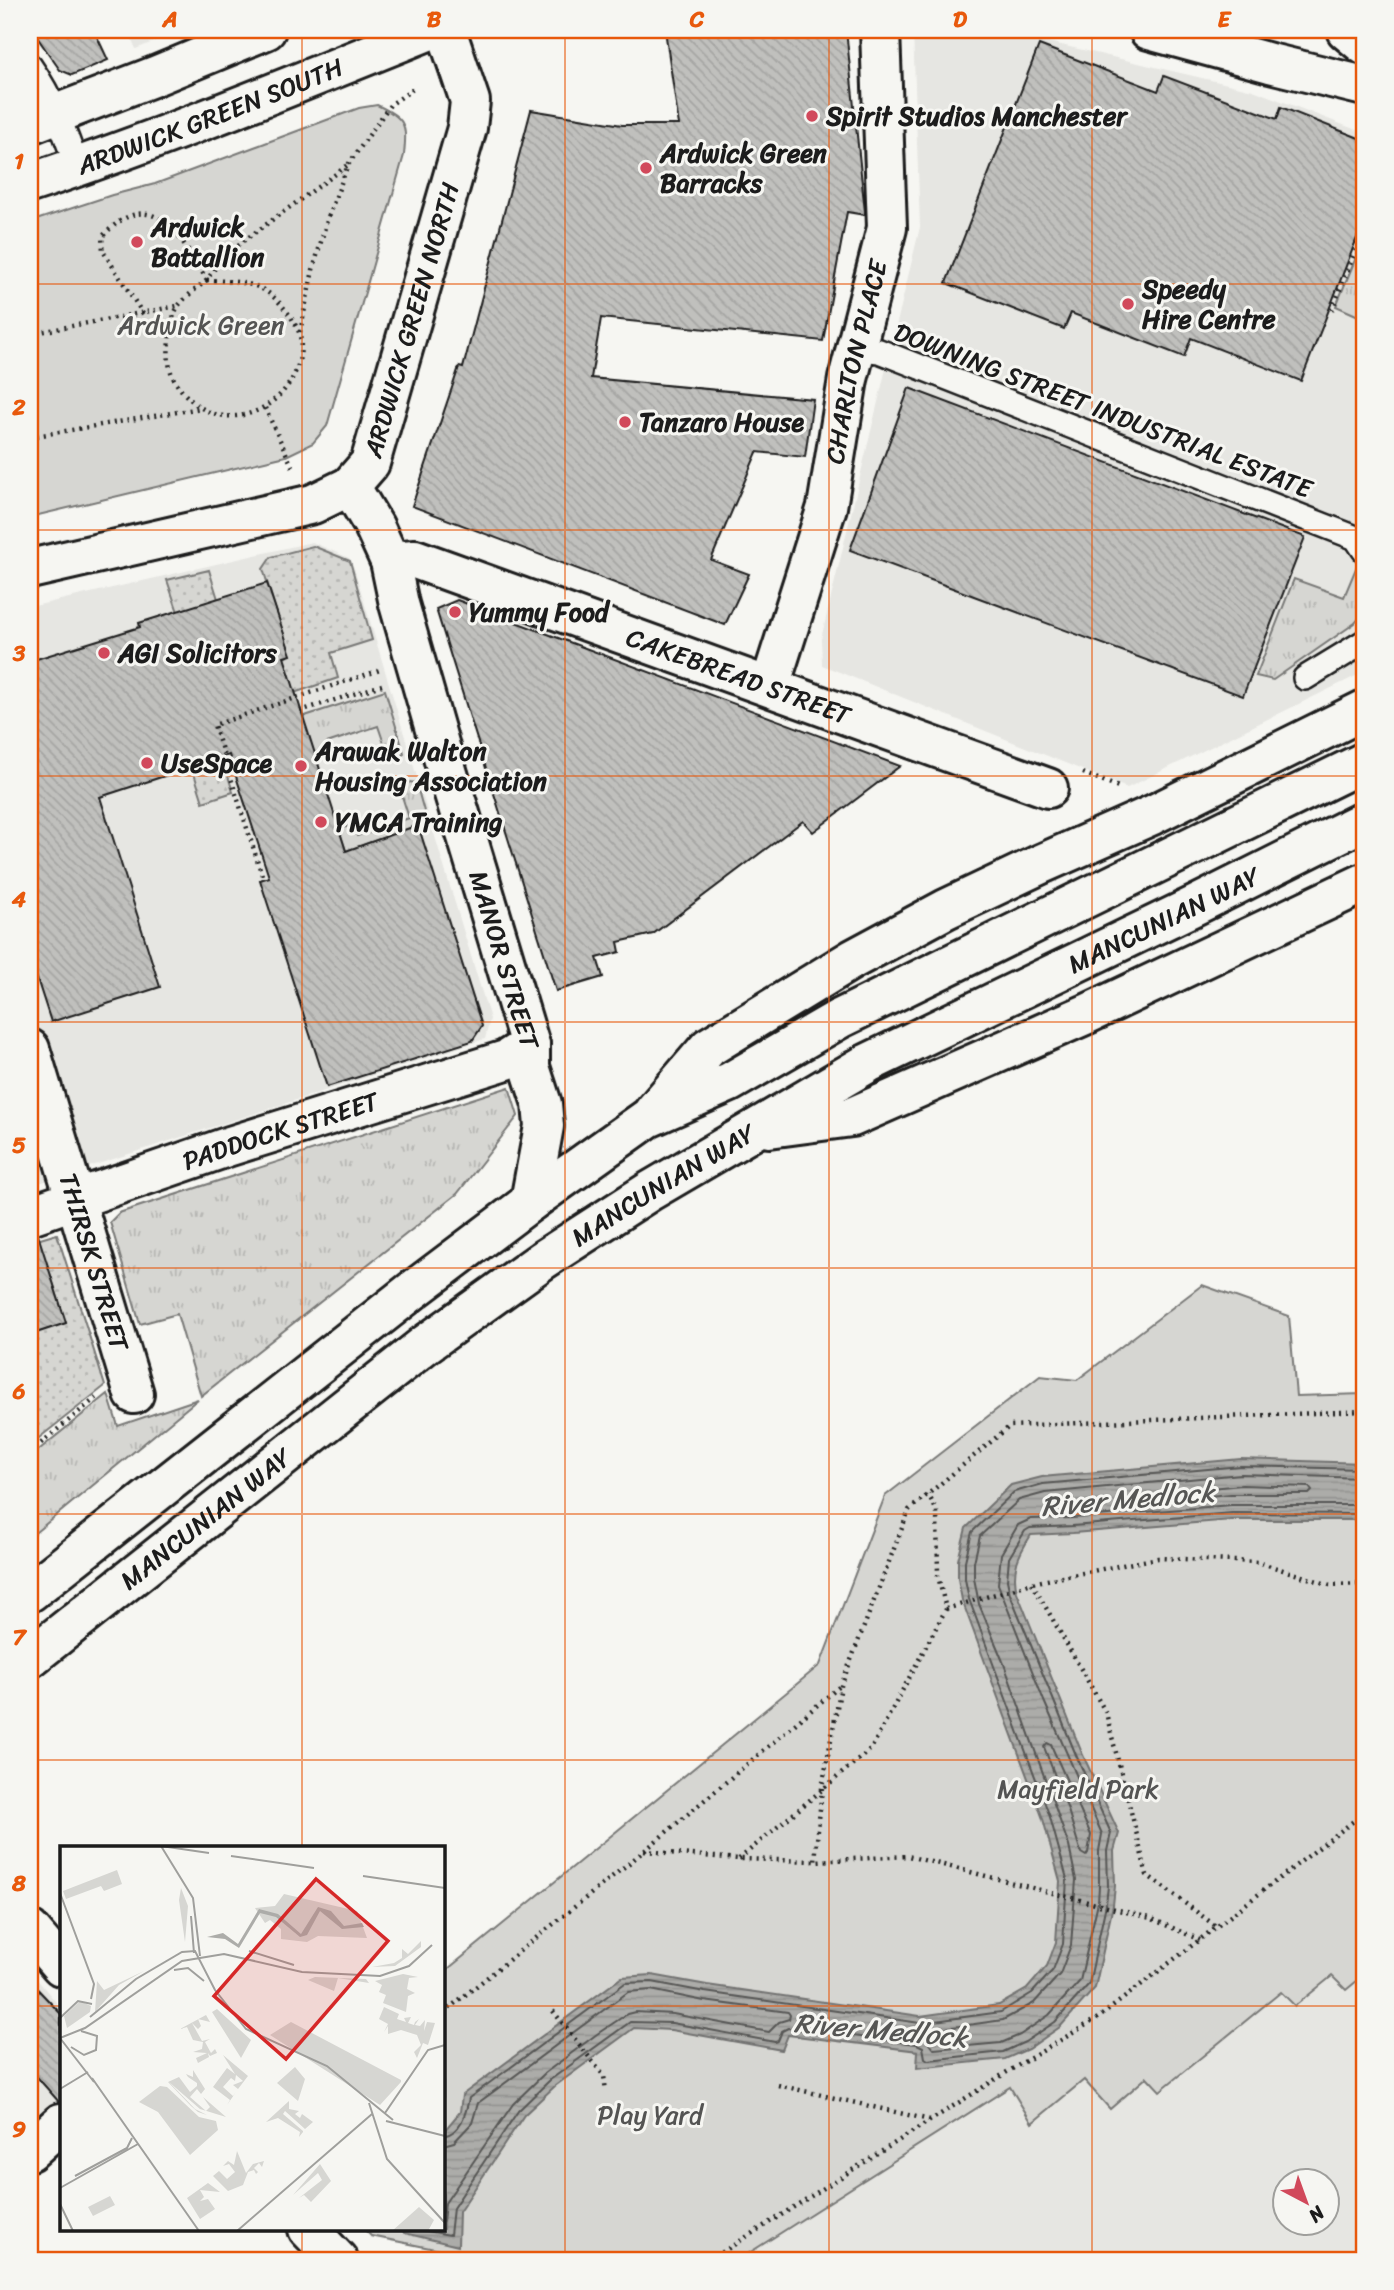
<svg xmlns="http://www.w3.org/2000/svg" width="1394" height="2290" font-family="Sriracha,sans-serif">
	<style>
		.built { fill: #e6e6e2; fill-rule: evenodd }
		.grass { fill: url(#grass-tufts); stroke: #797977; stroke-width: 2 }
		.park { fill: #d6d6d2; stroke: #797977; stroke-width: 2 }
		.garden { fill: url(#garden-dots); stroke: #797977; stroke-width: 2 }
		.water { fill: url(#water-rules); stroke: #727271; stroke-width: 2 }
		.lines { fill: none; stroke-linecap: round; stroke-linejoin: round }
		.shore { stroke: #565654; stroke-width: 2 }
		.building { fill: url(#building-back-hatch); stroke: #1c1c1c; stroke-width: 2 }
		.lane-casing { stroke: #1c1c1c; stroke-width: 28 }
		.street-casing { stroke: #1c1c1c; stroke-width: 44 }
		.highway-casing { stroke: #1c1c1c; stroke-width: 44 }
		.path { stroke: #1c1c1c; stroke-width: 4.5; stroke-dasharray: 2 5; stroke-linecap: butt }
		.lane { stroke: #f6f6f2; stroke-width: 23 }
		.street { stroke: #f6f6f2; stroke-width: 38 }
		.highway { stroke: #f6f6f2; stroke-width: 38 }
		.grid { fill: none; stroke: #e8590c; stroke-width: 2; stroke-opacity: 0.55 }
		.poi-dot { fill: #d1495b; stroke: #f6f6f2; stroke-width: 2.5 }
		.labels { text-anchor: middle; dominant-baseline: central; stroke-width: 6; stroke-linejoin: round; paint-order: stroke }
		.street-label { font-size: 26px; fill: #1c1c1c; stroke: #f6f6f2 }
		.poi-label { font-size: 26px; font-weight: bold; fill: #1c1c1c; stroke: #f6f6f2; text-anchor: start }
		.park-label { font-size: 26px; fill: #545453; stroke: #f6f6f2 }
		.water-label { font-size: 28px; font-style: italic; fill: #565654; stroke: #f6f6f2 }
		.inset-road { fill: none; stroke: #9f9f9c; stroke-width: 2 }
		.view { fill: #d62828; fill-opacity: 0.15; stroke: #d62828; stroke-width: 3.5 }
		.inset-edge { fill: none; stroke: #1c1c1c; stroke-width: 3.5 }
		.neatline { fill: none; stroke: #e8590c; stroke-width: 2.5 }
		.grid-label { font-size: 23px; text-anchor: middle; font-weight: bold; fill: #e8590c }
	</style>
	<defs>
		<pattern id="grass-tufts" width="24" height="20" patternUnits="userSpaceOnUse" patternTransform="scale(1.75)"><rect width="24" height="20" fill="#d6d6d2"/><path d="M3 7l-1-3M5 7V3M7 7l1-3M15 17l-1-3M17 17v-4M19 17l1-3" fill="none" stroke="#b7b7b4"/></pattern>
		<pattern id="garden-dots" width="8" height="8" patternUnits="userSpaceOnUse" patternTransform="scale(1.75)"><rect width="8" height="8" fill="#d6d6d2"/><path d="M2 2h.1M6 6h.1" fill="none" stroke="#b7b7b4" stroke-width="1.8" stroke-linecap="round"/></pattern>
		<pattern id="water-rules" width="6" height="5" patternUnits="userSpaceOnUse" patternTransform="scale(1.75)"><rect width="6" height="5" fill="#acaca9"/><path d="M0 2.5h6" fill="none" stroke="#939391"/></pattern>
		<pattern id="building-back-hatch" width="6" height="6" patternUnits="userSpaceOnUse" patternTransform="scale(1.75)"><rect width="6" height="6" fill="#c0c0bd"/><path d="M-1 5l2 2M0 0l6 6M5-1l2 2" fill="none" stroke="#a4a4a2"/></pattern>
	</defs>
	<rect width="100%" height="100%" fill="#f6f6f2"/>
	<filter id="ink" filterUnits="userSpaceOnUse"><feTurbulence type="fractalNoise" baseFrequency=".0143" numOctaves="2"/><feDisplacementMap in="SourceGraphic" scale="14" xChannelSelector="R" yChannelSelector="G"/><feConvolveMatrix kernelMatrix="1 2 1 2 8 2 1 2 1" color-interpolation-filters="sRGB"/></filter>
	<g filter="url(#ink)">
		<path class="built" d="M128,30H182L136,49Z
			M913,30H997L1253,90L1364,133V672L1127,788L822,665L821,639L920,227Z
			M312,542L349,558L354,568L490,1019L485,1039L30,1186V607Z
			M30,1971L61,2008V2096L30,2125Z
			M1364,1975V2260H738L1011,2086L1085,2079L1110,2109L1147,2077L1161,2091L1282,1991L1332,1976L1346,1990ZM1286,2182H1328V2224H1286Z"/>
		<path class="grass" d="M1364,238V314L1363,318L1336,306Z
			M1356,568L1364,580V613L1355,623L1273,680L1256,676L1294,579L1344,597Z
			M385,690L404,753L399,759L393,762L389,758L378,726L327,743L330,754L316,759L302,717Z
			M409,782L416,783L427,822L346,851L339,829L353,825L357,836L409,818L401,793L403,786Z
			M509,1087L518,1116L457,1194L201,1396L177,1314L140,1324L110,1222L119,1213Z
			M108,1394L118,1426L198,1399L30,1537V1457Z"/>
		<path class="park" d="M377,105C406,119 407,124 404,155L327,426L313,443L286,456L30,517V222L112,195L155,184L359,108Z
			M1202,1285L1289,1316L1296,1396L1364,1394V1975L1346,1990L1332,1976L1295,2006L1281,1992L1160,2091L1147,2077L1110,2109L1084,2080L1032,2123L1010,2087L738,2260H489L371,2236L364,2229H443V1973L820,1665L885,1496L1040,1376L1077,1380Z"/>
		<path class="garden" d="M313,546L350,561L372,640L331,653L338,678L294,693L283,658L290,655L263,569L271,557Z
			M209,570L218,599L178,612L167,580Z
			M140,627L214,731L233,792L203,802L192,767L184,770L165,709L135,629Z
			M57,1234L105,1386L30,1445V1334L66,1322L50,1273L39,1276L30,1242Z"/>
		<path class="water" d="M1241,1459L1364,1463V1520H1232L1073,1533L1031,1535C1019,1554 1011,1569 1017,1592L1082,1753L1119,1833L1114,1851L1115,1886L1113,1905L1095,1988L1060,2027L1028,2049L1005,2059L917,2068L918,2051L788,2035L782,2050L671,2030L634,2028L555,2086L524,2115L459,2212L458,2246L404,2233L402,2229H443V2132L460,2112L462,2095L622,1977L652,1975L707,1985L920,2016L999,2005L1027,1989L1047,1966L1056,1942L1060,1881L1043,1819L962,1600L958,1579V1560L966,1528L1011,1485L1042,1477Z"/>
		<g class="lines">
			<path class="shore" d="M1364,1478L1241,1474L1045,1493L1019,1500L980,1536L974,1562V1578L979,1604L1004,1664L1069,1846L1076,1880L1071,1945L1060,1974L1034,2003L1003,2020L925,2031L924,2036L934,2049L1001,2043L1020,2035L1049,2015L1080,1981L1098,1902L1099,1886V1851L1102,1834L1044,1701L998,1584L1001,1554L1018,1525L1031,1519L1072,1518L1231,1505H1364
				M1242,1485L1309,1487L1312,1491L1309,1494H1231L1159,1500L1155,1497L1158,1493Z
				M1047,1743L1051,1745L1091,1835L1088,1853L1086,1856L1081,1853L1068,1810L1044,1747Z
				M443,2136C461,2133 466,2113 469,2098L625,1983L652,1982L705,1992L920,2023L1001,2012L1032,1993L1053,1970L1063,1944L1067,1879L1050,1817L969,1599L965,1579V1561L972,1532L1014,1492L1043,1484L1241,1466L1364,1469
				M443,2145L454,2142L472,2123L478,2103L628,1992L651,1990L704,2001L788,2012L790,2015L789,2019L779,2022L769,2032L673,2014L635,2012L627,2014L597,2034L545,2073L513,2104L445,2203L443,2222
				M416,2229L450,2235L453,2208L518,2111L550,2080L630,2022L672,2023L775,2042L778,2041L782,2031L788,2028L917,2044L923,2047L925,2058L928,2060L1003,2052L1025,2042L1055,2022L1089,1984L1106,1904L1108,1886L1107,1851L1111,1833L1076,1755L1010,1594L1007,1580L1009,1558L1025,1531L1030,1528L1072,1526L1232,1513L1364,1514"/>
		</g>
		<path class="building" d="M32,30H94L108,60L72,75L60,70Z
			M665,30H846L865,212V215L847,212L823,341L601,318L591,378L813,399L805,457L757,452L711,560L749,574L725,625L412,506L459,367L463,368L531,110L622,125H679Z
			M1039,45L1158,91L1164,76L1277,119L1281,107L1364,140V220L1301,381L1191,338L1184,357L1071,313L1064,329L946,283Z
			M909,388L1305,537L1243,696L850,550Z
			M267,583L291,655L284,657L346,851L418,825L482,1026L472,1041L327,1087L260,880L269,877L229,755L100,797L160,987L51,1022L30,957V661L140,627L139,623Z
			M457,600L900,766L813,832L803,821L653,934L618,942L620,952L597,958L603,977L556,991L436,609Z
			M38,1235L66,1323L30,1335V1236Z
			M30,1981L61,2014V2102H59L30,2069Z"/>
		<g class="lines">
			<g class="lane-casing">
				<path id="lane" d="M30,66C53,99 64,130 77,167
					M855,348L879,351L1356,538L1364,550
					M1305,678L1364,642"/>
			</g>
			<g class="street-casing">
				<g id="street">
					<path id="s1" d="M350,486L374,526L390,561L399,604L442,754L530,1045V1067L542,1104L544,1126L530,1202"/>
					<path id="s2" d="M390,561L415,559L1048,788"/>
					<path id="s3" d="M30,569L313,504L350,486L370,463L467,128L470,101L446,30"/>
					<path id="s4" d="M770,686L827,507L848,379L887,228L880,30"/>
					<path id="s5" d="M30,1049L134,1394"/>
					<path id="s6" d="M30,1215L230,1146L506,1060L530,1045"/>
					<path d="M30,1930L61,1966"/>
					<path d="M30,2151L61,2123"/>
					<path d="M308,2229L338,2260"/>
				</g>
			</g>
			<g class="highway-casing">
				<g id="highway">
					<path d="M1149,30L1270,63L1364,86"/>
					<path d="M1346,30L1364,45"/>
					<path d="M30,124L155,76L266,30"/>
					<path id="s7" d="M30,183C165,138 298,83 430,30"/>
					<path d="M654,1111L709,1047L853,959L946,909L1041,864L1152,815L1364,710"/>
					<path d="M769,1128L852,1117L1087,1014L1364,883"/>
					<path d="M30,1592L412,1291L530,1202L648,1118L730,1082L839,1019L1364,762"/>
					<path id="s8" d="M30,1658L426,1344L543,1260L650,1191L868,1063L1196,905L1364,821"/>
				</g>
			</g>
			<path class="path" d="M207,280C225,281 244,281 260,288C273,294 283,306 291,317C294,323 299,330 300,336C309,390 244,439 197,405C182,393 171,381 169,362C167,347 170,317 179,305C186,296 198,288 207,280Z
				M1332,310L1364,229
				M143,314L103,251L102,237C153,181 180,237 207,280L224,255L348,165
				M300,332L313,270L328,217L348,165L390,105L413,89
				M30,334L177,306
				M265,408L294,470
				M30,437L201,408
				M300,711L382,685
				M1083,773L1121,788
				M262,875L214,725L380,670
				M30,1452L96,1398
				M1032,1583L1106,1713L1147,1875L1217,1927
				M946,1609L1032,1583L1158,1558L1258,1562L1330,1585L1364,1584
				M644,1851L739,1859L815,1861
				M739,1859L871,1749L946,1609L938,1576L937,1511L928,1494
				M1200,1940L1150,1918L908,1856L815,1861L822,1788L841,1686L909,1510L1010,1426L1364,1411
				M553,2011L604,2076L606,2091
				M443,2013L644,1851L840,1686
				M778,2085L930,2120
				M710,2260L1007,2072L1098,2018L1364,1813"/>
			<use href="#lane" class="lane"/>
			<use href="#street" class="street"/>
			<use href="#highway" class="highway"/>
		</g>
	</g>
	<path class="grid" d="M302,30V1847M565,30V2260M829,30V2260M1092,30V2260M30,284H1364M30,530H1364M30,776H1364M30,1022H1364M30,1268H1364M30,1514H1364M30,1760H1364M30,2006H61M443,2006H1364M302,2229V2260"/>
	<g class="poi-dot">
		<circle cx="812" cy="116" r="7"/>
		<circle cx="646" cy="168" r="7"/>
		<circle cx="137" cy="242" r="7"/>
		<circle cx="1128" cy="304" r="7"/>
		<circle cx="625" cy="422" r="7"/>
		<circle cx="455" cy="612" r="7"/>
		<circle cx="104" cy="653" r="7"/>
		<circle cx="147" cy="763" r="7"/>
		<circle cx="301" cy="766" r="7"/>
		<circle cx="321" cy="822" r="7"/>
	</g>
	<g class="labels">
		<g class="street-label">
			<text stroke="none"><textPath href="#s7" startOffset="192">ARDWICK GREEN SOUTH</textPath></text>
			<text stroke="none"><textPath href="#s3" startOffset="511">ARDWICK GREEN NORTH</textPath></text>
			<text stroke="none"><textPath href="#s4" startOffset="336">CHARLTON PLACE</textPath></text>
			<text transform="translate(1103 410) rotate(21)">DOWNING STREET INDUSTRIAL ESTATE</text>
			<text stroke="none"><textPath href="#s2" startOffset="369">CAKEBREAD STREET</textPath></text>
			<text stroke="none"><textPath href="#s8" startOffset="1358">MANCUNIAN WAY</textPath></text>
			<text stroke="none"><textPath href="#s1" startOffset="500">MANOR STREET</textPath></text>
			<text stroke="none"><textPath href="#s6" startOffset="264">PADDOCK STREET</textPath></text>
			<text stroke="none"><textPath href="#s8" startOffset="791">MANCUNIAN WAY</textPath></text>
			<text stroke="none"><textPath href="#s5" startOffset="222">THIRSK STREET</textPath></text>
			<text stroke="none"><textPath href="#s8" startOffset="224">MANCUNIAN WAY</textPath></text>
		</g>
		<g class="poi-label">
			<text x="826" y="116">Spirit Studios Manchester</text>
			<text x="660" y="153">Ardwick Green<tspan x="660" dy="30">Barracks</tspan></text>
			<text x="151" y="227">Ardwick<tspan x="151" dy="30">Battallion</tspan></text>
			<text x="1142" y="289">Speedy<tspan x="1142" dy="30">Hire Centre</tspan></text>
			<text x="639" y="422">Tanzaro House</text>
			<text x="469" y="612">Yummy Food</text>
			<text x="118" y="653">AGI Solicitors</text>
			<text x="315" y="751">Arawak Walton<tspan x="315" dy="30">Housing Association</tspan></text>
			<text x="161" y="763">UseSpace</text>
			<text x="335" y="822">YMCA Training</text>
		</g>
		<g class="park-label">
			<text x="201" y="325">Ardwick Green</text>
			<text x="1078" y="1789">Mayfield Park</text>
			<text x="650" y="2115">Play Yard</text>
		</g>
		<g class="water-label">
			<text transform="translate(1128 1499) rotate(-5)">River Medlock</text>
			<text transform="translate(881 2030) rotate(5)">River Medlock</text>
		</g>
	</g>
	<g transform="translate(60 1846)">
		<rect width="385" height="385" fill="#f6f6f2"/>
		<path d="M121,42L128,60L125,96L119,54ZM84,125L59,139L35,166L37,135L44,144ZM343,128L358,131L349,132L347,143L355,147L348,150L346,166L323,157L326,149L319,146L322,139L315,135ZM255,131L306,133L309,137L278,132L274,145L248,134ZM20,155L31,160L30,166L7,182L4,170ZM157,163L191,194L181,212L152,166ZM50,350L55,359L33,370L28,361Z" fill="#d6d6d2"/>
		<path d="M361,95V101L335,120L312,121L334,117L342,112V103L348,108Z" fill="#d6d6d2"/>
		<path d="M57,24L62,38L44,45L41,40L6,53L3,45ZM224,48L297,65L307,92L258,90L247,96L221,93V83L210,74L205,77L195,62L215,60ZM231,176L341,234V236L320,259L210,189ZM235,221L245,233L238,255L217,237ZM100,240L107,241L139,271L156,275L158,284L130,309L98,266L79,256ZM359,361L374,374L368,385H332Z" fill="#d6d6d2"/>
		<path d="M324,161L339,168L337,173L346,176L344,172L351,171L348,177L354,179L355,176L359,173L355,179L360,180L365,174L364,185L367,176L375,177L368,199L363,197L357,212L354,206L361,199L357,189L341,184L328,188V180L324,186L328,178L319,173ZM146,169L150,176L138,173L141,180L138,183L132,177L142,195L150,193L145,196L151,207L155,203L157,207L150,210L148,207L149,211L138,217L136,212L147,207L133,206L142,203L143,196L133,194L127,181L120,183ZM163,209L188,230L178,243L173,239L183,235L176,229L175,235L171,232L163,241L173,250L176,246L167,259L170,254L153,241L167,222L175,228ZM133,224L145,243L141,248L137,243L130,251L146,265L150,261L143,251L166,271L140,263L109,236L135,263L147,269L138,266L131,260L108,236L119,231L130,246L137,240V237L128,231L126,228L133,231ZM229,255V263L239,265L235,268L240,272L242,268L253,276L245,283L225,265L223,268L243,285V286L239,291L240,286L218,272L206,276ZM177,305L186,327L193,318L204,315L202,321L199,317L194,322L198,326L196,328L194,324L188,326L183,339L168,345L153,330L159,325L167,333L175,326L169,318L163,320L168,315L174,319ZM260,318L271,335L251,356L244,349L239,352L262,334L258,327L233,349ZM148,337L160,346L140,344L144,351L140,355L148,353L155,363L140,373L127,352Z" fill="#d6d6d2"/>
		<path d="M258,61L271,65L284,80L302,77L304,81L282,83L260,65L247,89L240,91L216,71L200,67L179,102L165,93L147,91L163,87L178,98L199,63L218,68L241,88Z" fill="#acaca9"/>
		<path class="inset-road" d="M101,0L133,52L140,110M101,0L149,7M171,10L254,22M303,30L385,42M0,47L34,138L31,153M131,70L134,107M189,105L234,119M114,124L128,122L144,135M30,171L76,133L122,106L135,105L155,144L186,183L267,220L333,274M0,172L18,155L32,158M11,201L24,209L36,204L37,190L21,185M32,232L139,385M34,236L0,192L25,182L122,115L164,108L242,126L320,130L349,120L372,99M0,243L28,226M309,257L327,313L385,377M325,267L368,204L385,199M326,275L385,290M15,330L67,302L72,292M0,342L78,298M0,358L13,385M177,385L312,268"/>
		<path class="view" d="M256,33L328,95L226,213L154,150Z"/>
		<rect width="385" height="385" class="inset-edge"/>
	</g>
	<rect width="1394" height="2290" fill="none" stroke="#f6f6f2" stroke-width="77"/>
	<g transform="translate(1306 2202) rotate(139)"><circle r="33" fill="#f6f6f2" stroke="#9f9f9c" stroke-width="2"/>
	<path d="M0-5L12 26L0 18L-12 26Z" fill="#d1495b"/>
	<text y="-10" font-size="19" font-weight="bold" text-anchor="middle" fill="#1c1c1c">N</text>
	</g>
	<rect x="38" y="38" width="1318" height="2214" class="neatline"/>
	<g class="grid-label">
		<text x="170" y="27">A</text>
		<text x="434" y="27">B</text>
		<text x="697" y="27">C</text>
		<text x="960" y="27">D</text>
		<text x="1224" y="27">E</text>
		<text x="19" y="169">1</text>
		<text x="19" y="415">2</text>
		<text x="19" y="661">3</text>
		<text x="19" y="907">4</text>
		<text x="19" y="1153">5</text>
		<text x="19" y="1399">6</text>
		<text x="19" y="1645">7</text>
		<text x="19" y="1891">8</text>
		<text x="19" y="2137">9</text>
	</g>
</svg>
